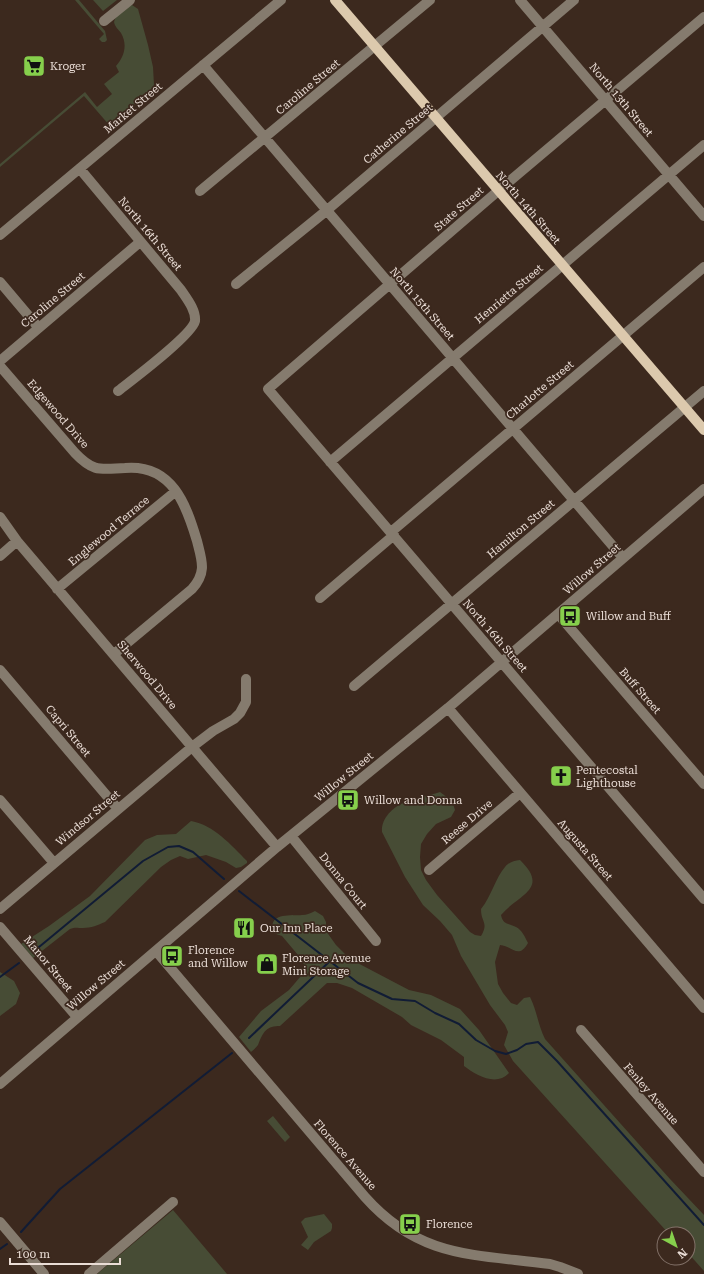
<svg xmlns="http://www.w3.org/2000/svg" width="704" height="1274" font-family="'Roboto Serif',serif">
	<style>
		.green { fill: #474c35 }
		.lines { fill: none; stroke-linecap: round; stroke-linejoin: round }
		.stream { stroke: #111c35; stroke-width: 2 }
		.minor { stroke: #857b6e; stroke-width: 10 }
		.major { stroke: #dcc9ad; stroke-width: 10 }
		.labels { text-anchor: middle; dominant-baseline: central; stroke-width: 3.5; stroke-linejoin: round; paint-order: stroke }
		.poi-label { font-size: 11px; fill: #eaddd6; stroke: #3c291e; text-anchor: start }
		.street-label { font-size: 11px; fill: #eaddd6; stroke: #3c291e }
	</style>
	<rect width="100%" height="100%" fill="#3c291e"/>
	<path class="green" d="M75,0H79L105,31L107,40L105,42H102L99,39L104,34Z
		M93,0H117L103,11Z
		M132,5L138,9L148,45L153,67L154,85L150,91L110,126L84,96L0,167V164L85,92L97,107L112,94L104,84L119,72L116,66C124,57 128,45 121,33C118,29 115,27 114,22C116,14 125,8 132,5Z
		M440,792L452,801L455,810L451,817L436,824L427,834L421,844L420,857L421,870L426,880L437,895L470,932L475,935L481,936C489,922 481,923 481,909C491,897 496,877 505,867C509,862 514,861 520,860C550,889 519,894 501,915C503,925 508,923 516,927C522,930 525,937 528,943C518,960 513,946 500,945L495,962L498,984L503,993L511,1003L517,1005L524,998L530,997C537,1011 538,1025 545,1039L670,1179L704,1215V1271L688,1253V1234H669L513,1061L504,1045L508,1032L505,1025L490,1005L461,956L452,935L440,921L423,905L405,877L382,832C381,819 392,808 403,803C414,797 428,796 440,792Z
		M191,821C214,825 231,845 247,861V863L241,867L236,868L226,862L206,855L188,859L180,856L171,860L161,867L105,922C98,925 91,928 83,928C77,928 75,927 70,929L33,958L21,944L49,926L90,896L145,840L157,835L176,834Z
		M315,911L323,916L326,922V931L336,945L350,959L409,990L431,995L460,1009L479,1030L509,1073C496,1087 476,1075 464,1066V1057L441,1040L411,1025L402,1017L352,988L337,983H327L280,1026C266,1025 262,1034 258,1045C256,1048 253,1050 251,1052L239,1037L261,1011L289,990L307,969L298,955L282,936L273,933C268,912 289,916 302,915C307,915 311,913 315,911Z
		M0,972L14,981L20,993L16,1004L0,1016Z
		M273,1116L290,1137L285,1142L267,1121Z
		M173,1210L227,1274H97Z
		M324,1214L332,1224V1228L331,1231L314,1242L308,1250L301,1245L308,1237L301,1222L305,1218Z"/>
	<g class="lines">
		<path class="stream" d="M239,891L358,983L392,999L415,1001L435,1013L459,1024L476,1040L495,1051L506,1054L517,1050L526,1044L538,1042L557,1061L704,1225
			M33,952L143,861L168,847L179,846L193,852L224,879
			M0,977L19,963
			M249,1038L330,961
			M21,1232L60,1189L232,1053
			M0,1249L7,1244"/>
		<path class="minor" d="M520,0L704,216
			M704,17L498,191L268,389L704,899
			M104,21L130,0
			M203,65L623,558
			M80,169L181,290C187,299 196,310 195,321C192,335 132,380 118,391
			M200,191L430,0
			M0,235L281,0
			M0,282L38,327
			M236,284L326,211L574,0
			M0,361L140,242
			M0,366L75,453C94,473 101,469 125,468C172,464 186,504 197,541C202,561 207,572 192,589L114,654
			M330,462L704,145
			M0,517L17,541L277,847
			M391,532L704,267
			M0,556L17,541
			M57,589L176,491
			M320,598L394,535
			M558,614L704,784
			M0,670L118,809
			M354,686L704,391
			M448,708L704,1008
			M0,800L54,863
			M291,836L376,941
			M429,870L520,793
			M0,909L192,747L213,731L234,719L240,713L246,702V679
			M0,927L77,1017
			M156,951L365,1197C420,1259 475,1254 550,1264L560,1267L578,1274
			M581,1030L704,1172
			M0,1084L277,847L448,708L704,489
			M0,1222L44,1274
			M89,1274L173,1202"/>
		<path class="major" d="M335,0L704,430"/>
	</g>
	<defs>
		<g id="supermarket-square" transform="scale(1.15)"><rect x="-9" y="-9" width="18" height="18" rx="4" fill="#86cf4c" stroke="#3c291e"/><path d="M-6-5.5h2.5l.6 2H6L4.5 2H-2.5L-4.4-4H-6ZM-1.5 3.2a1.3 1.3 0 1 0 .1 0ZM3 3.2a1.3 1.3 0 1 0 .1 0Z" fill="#111"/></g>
		<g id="bus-square" transform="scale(1.15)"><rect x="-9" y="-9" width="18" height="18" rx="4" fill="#86cf4c" stroke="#3c291e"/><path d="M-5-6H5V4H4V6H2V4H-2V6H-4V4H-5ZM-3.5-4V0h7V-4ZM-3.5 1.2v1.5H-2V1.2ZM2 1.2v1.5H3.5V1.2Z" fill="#111"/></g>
		<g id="church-square" transform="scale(1.15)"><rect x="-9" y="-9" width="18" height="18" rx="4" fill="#86cf4c" stroke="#3c291e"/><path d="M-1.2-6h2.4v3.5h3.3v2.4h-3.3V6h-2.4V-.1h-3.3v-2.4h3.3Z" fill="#111"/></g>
		<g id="restaurant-square" transform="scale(1.15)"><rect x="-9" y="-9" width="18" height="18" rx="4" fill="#86cf4c" stroke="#3c291e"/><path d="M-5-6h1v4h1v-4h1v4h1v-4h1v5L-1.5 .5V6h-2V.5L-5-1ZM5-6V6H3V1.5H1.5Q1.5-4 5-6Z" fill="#111"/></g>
		<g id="shop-square" transform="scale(1.15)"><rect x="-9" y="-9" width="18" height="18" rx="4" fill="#86cf4c" stroke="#3c291e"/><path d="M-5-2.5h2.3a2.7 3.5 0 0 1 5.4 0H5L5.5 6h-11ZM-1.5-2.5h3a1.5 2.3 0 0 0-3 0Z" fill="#111"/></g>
	</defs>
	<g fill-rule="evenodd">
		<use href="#supermarket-square" x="34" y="66"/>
		<use href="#bus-square" x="570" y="616"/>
		<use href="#church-square" x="561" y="776"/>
		<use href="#bus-square" x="348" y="800"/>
		<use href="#restaurant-square" x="244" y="928"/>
		<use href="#bus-square" x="172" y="956"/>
		<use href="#shop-square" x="267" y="964"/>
		<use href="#bus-square" x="410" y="1224"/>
	</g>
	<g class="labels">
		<g class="poi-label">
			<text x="50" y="66">Kroger</text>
			<text x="586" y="616">Willow and Buff</text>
			<text x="576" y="770">Pentecostal<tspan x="576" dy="13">Lighthouse</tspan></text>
			<text x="364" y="800">Willow and Donna</text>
			<text x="260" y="928">Our Inn Place</text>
			<text x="188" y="950">Florence<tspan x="188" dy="13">and Willow</tspan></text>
			<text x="282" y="958">Florence Avenue<tspan x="282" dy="13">Mini Storage</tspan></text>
			<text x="426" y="1224">Florence</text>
		</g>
		<g class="street-label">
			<text transform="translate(308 87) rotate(-40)">Caroline Street</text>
			<text transform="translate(621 100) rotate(50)">North 13th Street</text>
			<text transform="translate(133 108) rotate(-40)">Market Street</text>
			<text transform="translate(398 134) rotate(-40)">Catherine Street</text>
			<text transform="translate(528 208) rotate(49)">North 14th Street</text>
			<text transform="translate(459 209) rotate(-41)">State Street</text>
			<text transform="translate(150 234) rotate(50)">North 16th Street</text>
			<text transform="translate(509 294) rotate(-40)">Henrietta Street</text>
			<text transform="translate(53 300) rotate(-40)">Caroline Street</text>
			<text transform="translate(422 304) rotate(49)">North 15th Street</text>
			<text transform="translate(540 390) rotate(-40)">Charlotte Street</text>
			<text transform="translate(58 414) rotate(49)">Edgewood Drive</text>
			<text transform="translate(521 529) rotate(-40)">Hamilton Street</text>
			<text transform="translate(109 531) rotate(-40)">Englewood Terrace</text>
			<text transform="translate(592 569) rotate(-41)">Willow Street</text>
			<text transform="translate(495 636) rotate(49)">North 16th Street</text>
			<text transform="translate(147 675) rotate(50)">Sherwood Drive</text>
			<text transform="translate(640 691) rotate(49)">Buff Street</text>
			<text transform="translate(68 731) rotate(50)">Capri Street</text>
			<text transform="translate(344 777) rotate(-39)">Willow Street</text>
			<text transform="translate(88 818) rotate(-40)">Windsor Street</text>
			<text transform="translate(467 822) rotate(-40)">Reese Drive</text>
			<text transform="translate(585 850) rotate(49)">Augusta Street</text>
			<text transform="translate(343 881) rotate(51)">Donna Court</text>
			<text transform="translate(48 964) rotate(50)">Manor Street</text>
			<text transform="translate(96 985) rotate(-40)">Willow Street</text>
			<text transform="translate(651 1094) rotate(49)">Fenley Avenue</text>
			<text transform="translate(345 1155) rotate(49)">Florence Avenue</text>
		</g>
	</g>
	<g transform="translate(676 1246) rotate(140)"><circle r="19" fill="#3c291e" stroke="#827168"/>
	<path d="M0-3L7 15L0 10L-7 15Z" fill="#86cf4c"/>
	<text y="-6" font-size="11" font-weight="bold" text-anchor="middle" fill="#eaddd6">N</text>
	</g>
	<path d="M10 1258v6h110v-6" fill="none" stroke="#eaddd6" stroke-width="2"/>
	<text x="16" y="1258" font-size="12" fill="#eaddd6" stroke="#3c291e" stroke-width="3" paint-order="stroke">100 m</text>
</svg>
